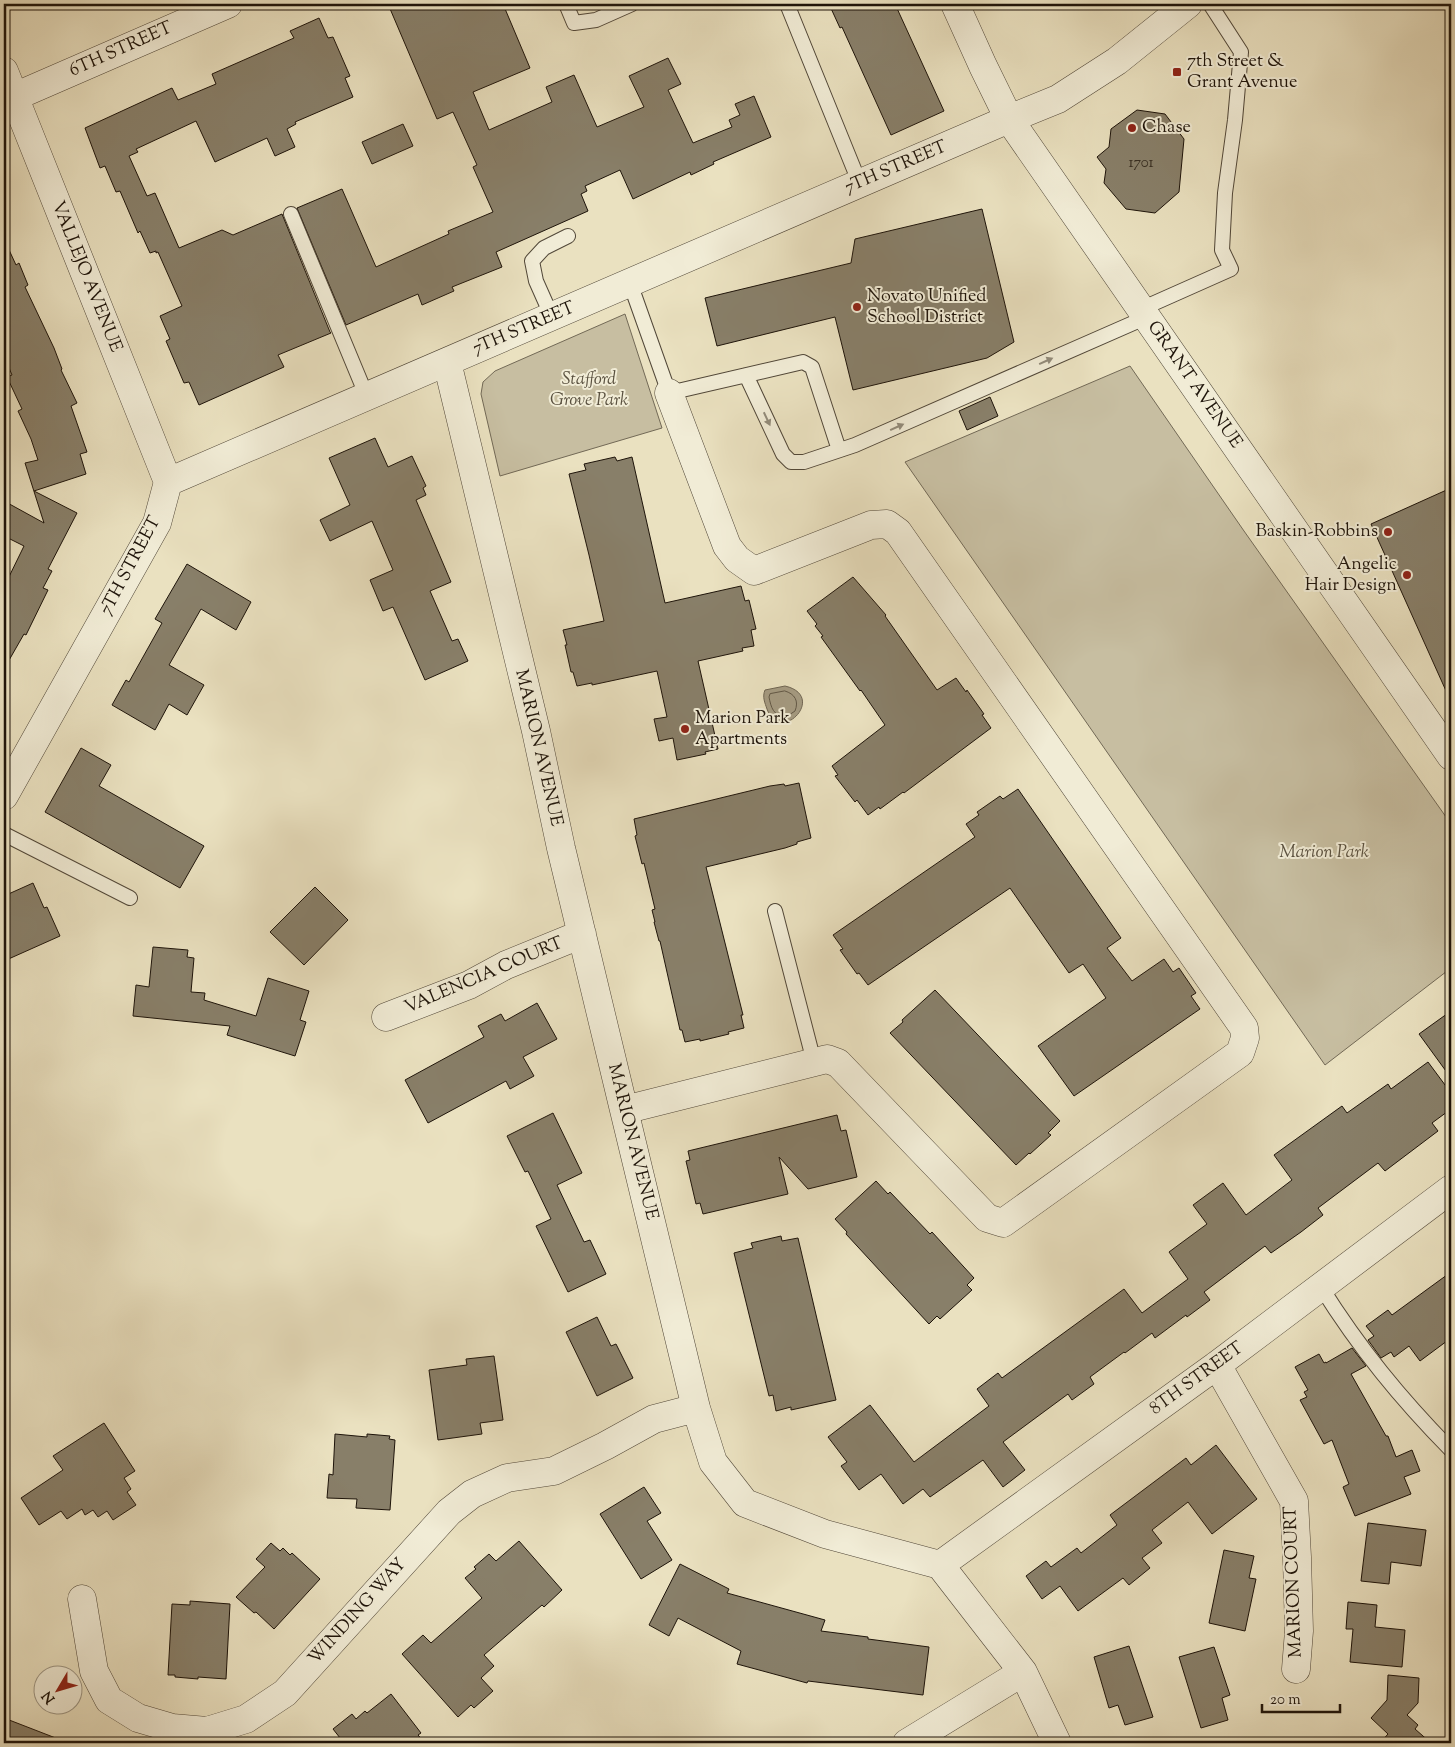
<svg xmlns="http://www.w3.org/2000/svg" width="1455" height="1747" font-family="'Sorts Mill Goudy',serif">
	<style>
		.green { fill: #c7bea1; stroke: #726956 }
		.water { fill: #a59b82; stroke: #6f6552 }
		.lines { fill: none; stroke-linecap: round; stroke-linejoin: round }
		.shore { stroke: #625846; stroke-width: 1 }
		.building { fill: #887f69; stroke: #1e140a }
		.service-casing { stroke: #514738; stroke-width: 16 }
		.minor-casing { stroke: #514738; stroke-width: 29 }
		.tertiary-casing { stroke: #514738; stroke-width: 29 }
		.service { stroke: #f1ecd6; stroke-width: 14 }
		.minor { stroke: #f1ecd6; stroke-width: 28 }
		.tertiary { stroke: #f1ecd6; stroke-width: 28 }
		.oneway { fill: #928b7a }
		.poi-dot { fill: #8f2418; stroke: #f1ecd6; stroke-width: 2 }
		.labels { text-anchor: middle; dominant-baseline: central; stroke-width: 4; stroke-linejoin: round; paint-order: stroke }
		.number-label { font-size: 15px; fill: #382f22 }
		.street-label { font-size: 18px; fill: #1e140a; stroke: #f1ecd6 }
		.poi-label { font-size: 18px; fill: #1e140a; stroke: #f1ecd6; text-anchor: start }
		.park-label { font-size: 18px; font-style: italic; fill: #59503f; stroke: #f1ecd6 }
	</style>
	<rect width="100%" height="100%" fill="#eae1c0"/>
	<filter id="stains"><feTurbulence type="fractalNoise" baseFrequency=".004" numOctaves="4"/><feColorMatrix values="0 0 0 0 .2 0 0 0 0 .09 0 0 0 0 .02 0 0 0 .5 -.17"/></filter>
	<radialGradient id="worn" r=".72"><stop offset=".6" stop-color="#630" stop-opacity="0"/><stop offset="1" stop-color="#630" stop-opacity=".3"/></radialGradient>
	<path class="green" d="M625,314L662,428L500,476L481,394L483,382L495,371Z
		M1130,366L1244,531L1451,824V968L1325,1065L905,462Z"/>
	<path class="water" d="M785,686C828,696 780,746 767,709C765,703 762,697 765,690Z"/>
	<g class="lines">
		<path class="shore" d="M785,691C795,694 799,701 795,711L786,717C773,716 771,707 769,697L770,694Z"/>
	</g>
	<path class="building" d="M388,4H503L530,68L473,92L489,130L552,102L546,87L574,75L597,127L644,107L629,76L668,58L681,84L668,90L693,143L732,127L729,120L740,115L735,104L754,96L771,137L713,162L714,164L691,175L690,172L633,199L620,170L585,186L587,191L581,194L588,211L496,252L502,267L452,287L454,291L422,305L418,294L346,325L297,208L342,189L376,267L449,234L448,231L493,212L473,167L477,165L453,112L437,119Z
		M829,4H895L944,111L891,135L842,27L840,28Z
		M319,18L328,38L333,37L350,76L345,78L353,97L295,122L296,124L287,129L295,147L275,156L267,138L215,162L196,121L136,149L138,152L129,156L147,196L155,193L179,248L222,230L233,235L282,214L330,332L331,333L278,355L284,367L199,405L189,382L184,383L166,341L170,339L160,316L182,306L158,252L156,253V251L150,253L140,231L138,233L120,191L116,192L105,166L100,168L85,128L172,88L178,100L216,84L212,74L294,38L290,31Z
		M1137,110L1165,114L1184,139L1179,192L1155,213L1126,209L1104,183L1106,169L1097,157L1109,147L1111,129Z
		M403,124L413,146L372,164L362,142Z
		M982,209L1014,342L987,358L853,390L835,317L717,346L705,298L851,263L855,239Z
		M4,239L16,265L19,263L28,285L25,287L54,348L62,369L61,370L77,403L71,406L87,452L80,454L86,474L34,491L77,513L48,569L52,571L43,588L48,590L26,635L24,634L4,669V587L24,546L4,536V501L44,523L25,463L38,460L31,439L18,411L22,409L7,377L12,375L4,356Z
		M990,397L998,416L967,430L959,411Z
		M375,438L388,467L412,456L426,486L423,488L426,495L416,500L451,582L430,591L452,641L458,639L468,661L425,680L393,607L383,611L370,580L393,570L372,521L330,541L320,520L350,505L329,458Z
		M615,457L617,461L632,457L665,603L741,586L745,601L749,600L756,629L751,630L754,646L742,648L743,651L698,661L718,749L705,752L706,754L677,760L673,738L659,741L654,719L667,717L657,671L592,685V683L577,686L573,672H571L565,645H567L563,630L604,621L589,555L569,474L586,470L584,464Z
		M1451,488V702L1371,524Z
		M187,564L251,602L236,630L201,609L169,665L204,685L187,715L169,704L155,730L112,705L126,680L129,682L162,623L155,619Z
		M853,577L886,615L885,616L937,690L956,678L966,692L967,690L984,714L982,715L991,728L904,793L903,792L880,809L879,807L868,815L857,800L855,802L835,776L838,775L832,766L885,725L861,690L860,691L821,637L823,636L815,626L817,624L807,611Z
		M81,748L111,765L99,786L204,846L180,888L45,812Z
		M799,783L811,838L797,842V844L785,848L706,867L743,1015H741L744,1028L728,1032L729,1034L700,1041V1039L685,1042L682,1030H680L660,941H659L654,922H655L652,910L655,909L644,863L642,864L635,836L637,835L634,819L770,786L784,784L785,786Z
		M1018,789L1121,938L1107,948L1132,981L1164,959L1173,972L1179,968L1196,993L1191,996L1200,1009L1074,1096L1038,1046L1106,998L1083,964L1069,973L1010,888L868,985L859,973L857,974L840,950L843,949L833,935L975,837L966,824L979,815L977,812L1000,796L1003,799Z
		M33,883L44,908L47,907L60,936L4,961V896Z
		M315,887L348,920L304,965L270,932Z
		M153,947L188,950L187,957L194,958L191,992L205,993L204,1000L256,1016L268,978L309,991L300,1020L306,1022L295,1056L227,1035L230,1026L133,1016L136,985L149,987Z
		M935,990L1060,1121L1048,1133L1051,1135L1030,1154L1029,1153L1016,1165L890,1033L903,1022L902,1020Z
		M537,1003L557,1039L523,1057L534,1076L510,1089L506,1081L428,1123L405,1080L484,1037L478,1026L501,1014L505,1021Z
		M1451,1011V1078L1419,1034Z
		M1428,1062L1451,1093V1109L1432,1123L1438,1131L1385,1171L1378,1163L1318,1208L1323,1215L1301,1232L1271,1253L1265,1246L1204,1292L1210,1300L1187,1317L1186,1315L1155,1338L1152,1333L1125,1353L1124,1352L1090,1377L1094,1384L1072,1400L1068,1394L1003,1442L1025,1470L1003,1487L983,1460L930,1497L923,1489L903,1504L881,1474L859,1490L841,1466L847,1462L828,1437L870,1405L914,1462L989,1406L977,1389L998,1373L1002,1378L1124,1289L1142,1313L1188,1279L1169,1252L1207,1224L1193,1205L1223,1183L1246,1215L1292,1180L1274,1155L1342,1106L1347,1113L1388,1084L1391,1089Z
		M553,1113L582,1173L557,1185L584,1242L590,1240L606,1274L568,1292L536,1226L551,1219L528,1171L525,1172L507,1136Z
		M837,1115L841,1131L846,1130L857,1177L808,1189L779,1157L788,1194L703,1214L700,1203L696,1204L686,1161L690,1160L688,1151Z
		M876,1181L888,1194L890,1192L930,1234L932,1232L974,1278L967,1285L972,1290L940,1319L937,1316L929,1324L846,1234L847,1232L835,1219Z
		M781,1236L782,1241L798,1238L836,1400L791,1410V1407L776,1411L773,1395L769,1396L734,1253L753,1248L751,1243Z
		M1451,1272V1338L1420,1361L1409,1346L1394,1357L1391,1352L1381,1358L1368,1340L1374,1336L1366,1326L1388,1310L1392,1315Z
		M597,1317L611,1346L616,1344L633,1378L597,1396L566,1332Z
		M1352,1348L1366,1366L1351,1374L1386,1436H1388L1396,1457L1412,1450L1420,1471L1404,1477L1411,1494L1355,1516L1343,1487L1349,1484L1332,1440L1324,1444L1300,1400L1307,1397L1304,1392L1308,1390L1295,1367L1319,1354L1324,1363L1326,1362V1363Z
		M494,1356L503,1420L480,1423L482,1434L438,1440L429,1370L467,1365L466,1359Z
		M104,1423L135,1471L124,1478L131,1489L127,1492L136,1505L113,1520L107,1511L98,1517L93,1510L85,1515L82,1509L67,1519L61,1511L39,1525L21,1498L63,1470L53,1456Z
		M335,1434L367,1437V1434L390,1436L389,1439L395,1440L390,1510L356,1508L357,1499L327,1498L329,1474L333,1475Z
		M1216,1445L1257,1499L1212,1534L1188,1502L1152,1530L1162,1543L1142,1558L1150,1568L1129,1585L1123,1578L1078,1611L1060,1586L1042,1599L1026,1576L1046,1561L1051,1567L1077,1548L1081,1553L1117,1525L1110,1515L1186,1458L1191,1465Z
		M644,1487L661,1513L647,1521L672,1560L641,1579L600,1514Z
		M1368,1523L1426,1530L1421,1566L1391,1562L1389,1584L1361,1581Z
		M519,1541L562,1590L544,1607L542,1605L484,1655L494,1666L481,1678L493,1691L474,1708L471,1705L458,1717L402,1654L423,1635L431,1643L482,1598L465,1578L476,1569L474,1567L489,1554L496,1561Z
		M271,1543L280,1551L283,1548L290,1555L292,1553L320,1579L274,1629L256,1612L254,1613L236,1597L265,1567L256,1559Z
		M1224,1550L1254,1556L1249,1578L1256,1579L1245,1631L1209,1623Z
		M680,1564L729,1589L727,1593L825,1620L821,1631L868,1637V1639L929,1647L923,1695L808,1681L807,1683L737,1664L741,1651L678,1618L669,1636L649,1625Z
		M190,1601L230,1604L226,1679L198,1677V1679L175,1677V1675H168L172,1604L190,1605Z
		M1348,1602L1377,1605L1375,1627L1405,1630L1402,1667L1350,1662L1353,1629H1346Z
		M1129,1646L1153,1717L1125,1725L1118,1705L1109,1708L1094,1657Z
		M1214,1647L1230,1695L1222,1698L1228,1720L1201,1728L1179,1657Z
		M1388,1675L1419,1678L1418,1703L1407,1715L1418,1725L1415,1729L1431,1743H1380L1388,1734L1371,1718L1387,1700Z
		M391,1694L421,1733L418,1735L425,1743H344L333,1729L352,1714L356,1719L365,1711L367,1713Z
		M4,1718L66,1742L65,1743H4Z"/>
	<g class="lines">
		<g class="service-casing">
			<path id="service" d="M566,4L574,23L596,20L632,4
				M787,4L860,184
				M291,214L367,397
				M630,283L669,393L803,362L812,367L839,450
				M1141,309L1231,269L1222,250L1225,193L1235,120L1241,52L1210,4
				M552,317L536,281L532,261L544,248L568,236
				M746,375L783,454L791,462H804L855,445L1147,317
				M4,834L130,898
				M775,911L814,1062
				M1321,1287C1360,1349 1400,1398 1451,1450"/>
		</g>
		<g class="minor-casing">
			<path id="minor" d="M4,71L168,482
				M14,97L228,4
				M447,362L536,731L561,848L624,1110L696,1408L713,1462L745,1503L825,1534L940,1565L1023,1672L1057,1743
				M4,796L157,523L168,482L1009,119
				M386,1017L469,985L506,965L582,934
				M624,1110L827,1059L838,1063L987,1218L1003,1223L1240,1053L1245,1038L1244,1028L898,532L887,524L871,525L754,571L737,559L727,546L669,393
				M1217,1365L1294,1501L1297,1557L1299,1631L1296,1669
				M940,1565L1217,1365L1451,1189
				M82,1599L94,1671L109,1700L138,1718L172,1728L207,1731L246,1719L285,1693L449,1512L472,1494L507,1478L554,1471L605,1446L654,1419L696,1408
				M907,1743L1023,1672"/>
		</g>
		<g class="tertiary-casing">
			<path id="tertiary" d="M955,4L983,66L1009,119L1451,756
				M1009,119L1058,99L1117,61L1188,4"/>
		</g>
		<use href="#service" class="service"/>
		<use href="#minor" class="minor"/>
		<use href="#tertiary" class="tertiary"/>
	</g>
	<defs><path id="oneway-solid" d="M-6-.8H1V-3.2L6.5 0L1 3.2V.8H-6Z" transform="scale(1.25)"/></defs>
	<g class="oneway">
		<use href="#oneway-solid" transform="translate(1046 361) rotate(-24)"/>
		<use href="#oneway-solid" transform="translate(767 419) rotate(65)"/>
		<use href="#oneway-solid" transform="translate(897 427) rotate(-24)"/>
	</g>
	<g class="poi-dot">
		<rect x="1172" y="67" width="10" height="10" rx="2.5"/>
		<circle cx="1132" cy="128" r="5"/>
		<circle cx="857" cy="307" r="5"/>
		<circle cx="1388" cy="532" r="5"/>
		<circle cx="1407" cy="575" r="5"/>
		<circle cx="685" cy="729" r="5"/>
	</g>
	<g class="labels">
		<g class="number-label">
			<text x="1141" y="163">1701</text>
		</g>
		<g class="street-label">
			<text transform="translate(121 50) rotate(-24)">6TH STREET</text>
			<text transform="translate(896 168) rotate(-23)">7TH STREET</text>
			<text transform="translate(86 277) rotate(68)">VALLEJO AVENUE</text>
			<text transform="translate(524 329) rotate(-23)">7TH STREET</text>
			<text transform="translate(1194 385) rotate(55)">GRANT AVENUE</text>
			<text transform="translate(131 566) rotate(-62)">7TH STREET</text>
			<text transform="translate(538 748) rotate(77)">MARION AVENUE</text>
			<text transform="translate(484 976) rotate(-23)">VALENCIA COURT</text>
			<text transform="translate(632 1142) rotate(76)">MARION AVENUE</text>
			<text transform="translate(1197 1379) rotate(-36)">8TH STREET</text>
			<text transform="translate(1294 1582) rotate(-92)">MARION COURT</text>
			<text transform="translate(358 1612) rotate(-48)">WINDING WAY</text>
		</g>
		<g class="poi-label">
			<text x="1187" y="62">7th Street &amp;<tspan x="1187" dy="21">Grant Avenue</tspan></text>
			<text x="1142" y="128">Chase</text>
			<text x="867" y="297">Novato Unified<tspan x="867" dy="21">School District</tspan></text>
			<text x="1378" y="532" text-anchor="end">Baskin-Robbins</text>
			<text x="1397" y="565" text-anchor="end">Angelic<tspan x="1397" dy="21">Hair Design</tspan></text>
			<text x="695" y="719">Marion Park<tspan x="695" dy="21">Apartments</tspan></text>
		</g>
		<g class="park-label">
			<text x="589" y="380">Stafford<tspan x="589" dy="21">Grove Park</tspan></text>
			<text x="1324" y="853">Marion Park</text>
		</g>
	</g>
	<rect width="1455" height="1747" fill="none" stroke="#eae1c0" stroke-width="20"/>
	<rect x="5" y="5" width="1445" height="1737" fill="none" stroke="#1e140a" stroke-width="2.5"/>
	<rect x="10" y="10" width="1435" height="1727" fill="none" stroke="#1e140a"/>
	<g transform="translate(58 1690) rotate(232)"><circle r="24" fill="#f1ecd6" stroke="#9d9684"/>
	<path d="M0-4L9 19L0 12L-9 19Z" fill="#8f2418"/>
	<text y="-8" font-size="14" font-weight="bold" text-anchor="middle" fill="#1e140a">N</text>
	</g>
	<path d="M1262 1704v8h78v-8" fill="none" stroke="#1e140a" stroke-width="2.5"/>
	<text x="1270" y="1704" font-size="15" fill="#1e140a" stroke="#f1ecd6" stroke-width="4" paint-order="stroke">20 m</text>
	<rect width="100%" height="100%" filter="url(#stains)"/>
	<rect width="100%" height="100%" fill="url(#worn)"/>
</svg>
